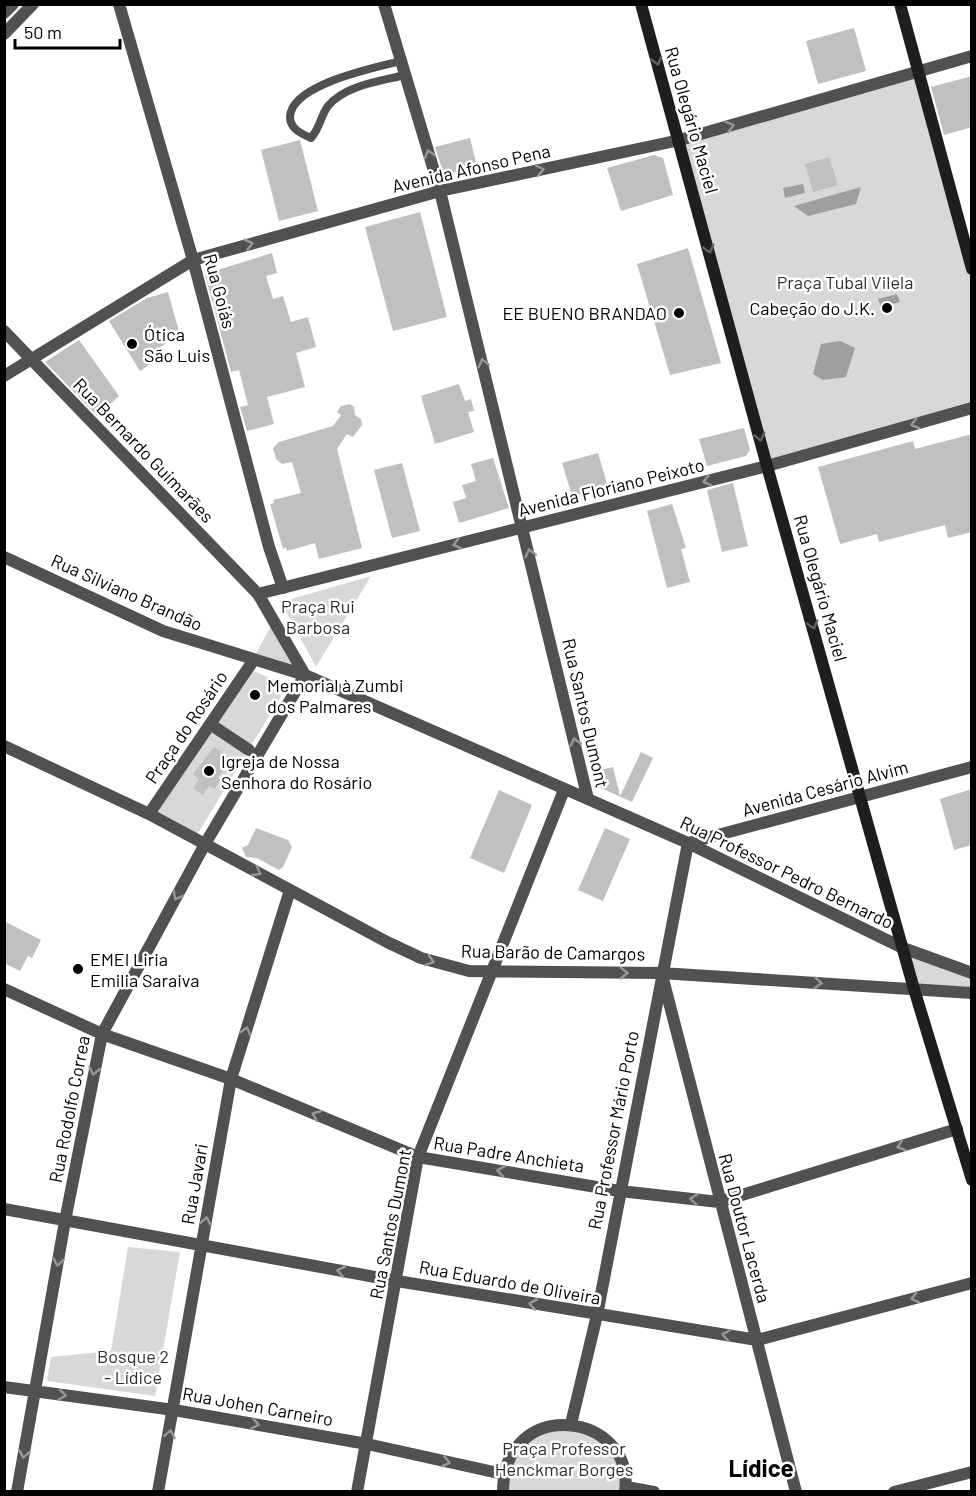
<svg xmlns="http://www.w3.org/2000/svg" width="976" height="1496" font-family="Barlow,sans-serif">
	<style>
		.green { fill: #d8d8d8 }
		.water { fill: #9f9f9f }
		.building { fill: #c0c0c0 }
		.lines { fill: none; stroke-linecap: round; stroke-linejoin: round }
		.service { stroke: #515151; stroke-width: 8 }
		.minor { stroke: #515151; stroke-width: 12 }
		.tertiary { stroke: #515151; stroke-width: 12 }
		.secondary { stroke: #1e1e1e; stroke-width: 12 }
		.oneway { stroke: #626262 }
		.oneway2 { stroke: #979797 }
		.poi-dot { fill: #000; stroke: #fff; stroke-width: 2 }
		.labels { text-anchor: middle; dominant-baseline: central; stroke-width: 5; stroke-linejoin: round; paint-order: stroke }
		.street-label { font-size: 18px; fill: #000; stroke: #fff }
		.park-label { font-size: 18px; fill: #2f2f2f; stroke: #fff }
		.poi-label { font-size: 18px; fill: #000; stroke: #fff; text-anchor: start }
		.district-label { font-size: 24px; font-weight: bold; fill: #000; stroke: #fff }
	</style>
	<rect width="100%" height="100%" fill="#fff"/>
	<path class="green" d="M917,71L971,269V408L762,468L680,140Z
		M371,576L316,667L281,602Z
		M271,626L295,668L254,657Z
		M254,671L274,680L281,696L197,835L156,812Z
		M903,948L971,973V993L914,989Z
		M128,1247L180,1252L155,1396L47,1381L51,1357L111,1351Z
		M588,1430L615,1453L624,1492L505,1491L510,1458L536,1432Z"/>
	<path class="water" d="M803,184L805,193L785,198L783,188Z
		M861,187L856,204L808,216L794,206Z
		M897,294L900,302L881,308L878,299Z
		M840,341L855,348L846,377L823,380L813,374L821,344Z"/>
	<path class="building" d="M854,28L866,71L818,84L806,41Z
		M972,76V127L944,135L931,87Z
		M470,138L477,166L444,175L435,147Z
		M300,140L318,211L279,221L261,150Z
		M654,155L663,158L673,195L621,211L607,168Z
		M829,157L838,185L813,192L805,164Z
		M420,212L447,317L393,331L365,227Z
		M688,248L721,363L670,375L637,264Z
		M272,253L277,273L266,276L273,299L283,296L291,322L308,317L316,347L296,353L305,387L267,397L274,424L247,431L240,407L248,405L239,370L231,372L205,274Z
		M168,292L180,335L147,355L152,363L140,371L109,321L147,298Z
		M79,340L119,396L97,416L45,362Z
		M459,384L465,401L471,399L474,411L468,412L474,432L435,444L421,396Z
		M350,404L354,407L355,415L361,419L362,425L353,437L347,434L337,449L362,548L319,559L315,543L287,551L286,547L283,549L270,504L274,503L273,500L301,493L292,462L282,464L276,459L273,448L279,442L333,426L341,415L337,412L341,406Z
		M744,428L750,450L746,456L707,466L699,439Z
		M972,434V532L948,538L945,525L879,542L877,534L840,544L818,467L913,441L915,449Z
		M598,453L608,487L572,496L562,463Z
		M493,458L509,508L459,523L453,502L466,498L462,485L476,481L471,464Z
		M402,463L420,531L392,538L374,470Z
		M733,483L748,546L722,552L707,490Z
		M672,504L686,548L681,549L690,582L667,588L647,511Z
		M214,747L231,758L218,778L221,780L215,789L209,786L203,795L193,788L199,779L193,774Z
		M641,752L653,758L632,802L599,787L596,771L613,767L620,796Z
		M972,789V845L954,850L940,799Z
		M499,790L532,805L504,873L470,858Z
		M256,828L288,840L292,847L283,867L279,870L257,858L246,857L242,848L248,845Z
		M605,828L630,839L603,901L578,890Z
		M4,921L41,940L32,958L28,956L20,971L4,963Z"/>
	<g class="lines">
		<path class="service" d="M401,61C375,68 291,84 290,117C290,129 302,134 311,138C320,128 321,115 328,106C345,85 381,81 405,75"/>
		<path class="minor" d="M119,4L193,260L269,547L283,588
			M384,4L440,191L588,799
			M4,557L163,631L305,675L688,843L903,948L972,973
			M258,594L305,675
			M210,724L249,750
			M4,746L149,814L387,942L421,958L469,971L661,973L972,993
			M149,814L253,661
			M663,979L796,1492
			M4,989L102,1034L231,1079L418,1157L620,1191L719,1202L957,1129
			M4,1209L397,1281L757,1340L972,1283
			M4,1387L174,1410L367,1444L503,1474
			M571,1424L597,1315L688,843L972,767
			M626,1487L654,1492
			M17,1492L65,1221L102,1034L205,844L305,675
			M158,1492L231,1079L290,890
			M357,1492L418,1157L564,790
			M503,1492C503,1395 636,1411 625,1492
			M894,1492L972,1472"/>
		<path class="tertiary" d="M4,13L13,4
			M4,34L33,4
			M4,331L258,594L767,466L972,408
			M4,376L193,260L440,191L680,140L972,56"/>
		<path class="secondary" d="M641,4L767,466L914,989L972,1180
			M900,4L972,269"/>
	</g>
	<defs><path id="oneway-chevron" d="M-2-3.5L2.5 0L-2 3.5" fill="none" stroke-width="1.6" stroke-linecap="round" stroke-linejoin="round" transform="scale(1.5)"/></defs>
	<g class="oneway">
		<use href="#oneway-chevron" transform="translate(657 61) rotate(74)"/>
		<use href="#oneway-chevron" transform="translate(709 249) rotate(75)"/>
		<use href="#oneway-chevron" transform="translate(760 437) rotate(75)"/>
		<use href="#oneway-chevron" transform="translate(813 625) rotate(74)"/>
	</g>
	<g class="oneway2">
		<use href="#oneway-chevron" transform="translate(730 126) rotate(-16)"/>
		<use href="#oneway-chevron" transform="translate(429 154) rotate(-107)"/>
		<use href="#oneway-chevron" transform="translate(540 170) rotate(-12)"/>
		<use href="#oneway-chevron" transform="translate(249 244) rotate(-15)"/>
		<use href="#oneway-chevron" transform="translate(483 363) rotate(-104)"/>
		<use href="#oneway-chevron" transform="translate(915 424) rotate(164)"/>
		<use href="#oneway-chevron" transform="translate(707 481) rotate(166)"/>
		<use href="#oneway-chevron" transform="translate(457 544) rotate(166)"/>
		<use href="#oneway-chevron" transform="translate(530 553) rotate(-103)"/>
		<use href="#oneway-chevron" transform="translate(575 742) rotate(-103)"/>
		<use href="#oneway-chevron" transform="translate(257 872) rotate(28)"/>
		<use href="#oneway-chevron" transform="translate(177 896) rotate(119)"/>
		<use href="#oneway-chevron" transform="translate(430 961) rotate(19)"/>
		<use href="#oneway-chevron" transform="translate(624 973) rotate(1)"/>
		<use href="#oneway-chevron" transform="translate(818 983) rotate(4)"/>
		<use href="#oneway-chevron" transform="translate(246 1031) rotate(-73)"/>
		<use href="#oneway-chevron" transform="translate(94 1071) rotate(101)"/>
		<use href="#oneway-chevron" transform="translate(316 1115) rotate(-157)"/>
		<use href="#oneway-chevron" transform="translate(901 1146) rotate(163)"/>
		<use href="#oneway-chevron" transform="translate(501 1171) rotate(-171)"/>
		<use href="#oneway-chevron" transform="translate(694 1199) rotate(-173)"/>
		<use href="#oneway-chevron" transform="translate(206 1221) rotate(-80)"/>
		<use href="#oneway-chevron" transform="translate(58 1262) rotate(100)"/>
		<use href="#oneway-chevron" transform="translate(341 1271) rotate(-170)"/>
		<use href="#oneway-chevron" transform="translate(915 1298) rotate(165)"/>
		<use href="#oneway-chevron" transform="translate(533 1304) rotate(-170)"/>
		<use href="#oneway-chevron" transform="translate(726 1335) rotate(-171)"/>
		<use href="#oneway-chevron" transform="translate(62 1395) rotate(8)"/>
		<use href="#oneway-chevron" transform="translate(255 1424) rotate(10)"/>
		<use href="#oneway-chevron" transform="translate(170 1434) rotate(-79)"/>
		<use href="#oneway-chevron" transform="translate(24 1454) rotate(100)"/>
		<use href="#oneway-chevron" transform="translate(446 1462) rotate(13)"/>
	</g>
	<g class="poi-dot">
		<circle cx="887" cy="308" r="6"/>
		<circle cx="679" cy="313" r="6"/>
		<circle cx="132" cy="344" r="6"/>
		<circle cx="255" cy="695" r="6"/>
		<circle cx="209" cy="771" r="6"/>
		<circle cx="78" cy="969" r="6"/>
	</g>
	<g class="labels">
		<g class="street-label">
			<text transform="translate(692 120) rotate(74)">Rua Olegário Maciel</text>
			<text transform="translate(471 168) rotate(-13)">Avenida Afonso Pena</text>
			<text transform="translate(220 291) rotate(75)">Rua Goiás</text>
			<text transform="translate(144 450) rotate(46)">Rua Bernardo Guimarães</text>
			<text transform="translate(611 487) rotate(-14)">Avenida Floriano Peixoto</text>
			<text transform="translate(821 588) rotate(74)">Rua Olegário Maciel</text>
			<text transform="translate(127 592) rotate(24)">Rua Silviano Brandão</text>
			<text transform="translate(586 713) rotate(77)">Rua Santos Dumont</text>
			<text transform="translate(186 727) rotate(-56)">Praça do Rosário</text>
			<text transform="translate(825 788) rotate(-15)">Avenida Cesário Alvim</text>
			<text transform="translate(787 872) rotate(26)">Rua Professor Pedro Bernardo</text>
			<text transform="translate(553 952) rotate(1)">Rua Barão de Camargos</text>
			<text transform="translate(69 1109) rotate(-79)">Rua Rodolfo Correa</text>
			<text transform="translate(613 1130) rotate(-79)">Rua Professor Mário Porto</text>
			<text transform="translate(509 1154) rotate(9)">Rua Padre Anchieta</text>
			<text transform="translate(194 1184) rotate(-80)">Rua Javari</text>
			<text transform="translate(390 1224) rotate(-79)">Rua Santos Dumont</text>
			<text transform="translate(745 1228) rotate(75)">Rua Doutor Lacerda</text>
			<text transform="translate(510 1282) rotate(10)">Rua Eduardo de Oliveira</text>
			<text transform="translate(258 1406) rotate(10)">Rua Johen Carneiro</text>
		</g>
		<g class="park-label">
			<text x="845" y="282">Praça Tubal Vilela</text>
			<text x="318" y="606">Praça Rui<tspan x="318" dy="21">Barbosa</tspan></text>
			<text x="133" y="1356">Bosque 2<tspan x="133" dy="21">- Lídice</tspan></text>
			<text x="564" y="1448">Praça Professor<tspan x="564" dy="21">Henckmar Borges</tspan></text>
		</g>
		<g class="poi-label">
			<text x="875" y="308" text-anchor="end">Cabeção do J.K.</text>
			<text x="667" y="313" text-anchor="end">EE BUENO BRANDAO</text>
			<text x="144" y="334">Ótica<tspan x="144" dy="21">São Luis</tspan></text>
			<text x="267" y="685">Memorial à Zumbi<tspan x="267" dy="21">dos Palmares</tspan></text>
			<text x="221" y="761">Igreja de Nossa<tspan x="221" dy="21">Senhora do Rosário</tspan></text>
			<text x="90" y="959">EMEI Liria<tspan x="90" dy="21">Emilia Saraiva</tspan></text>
		</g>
		<g class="district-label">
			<text x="761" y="1467">Lídice</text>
		</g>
	</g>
	<rect width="976" height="1496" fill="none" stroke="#000000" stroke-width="12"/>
	<path d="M15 39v9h105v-9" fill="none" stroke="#000000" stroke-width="3"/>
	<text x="24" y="39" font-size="18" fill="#000000" stroke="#ffffff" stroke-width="4.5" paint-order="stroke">50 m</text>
</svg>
